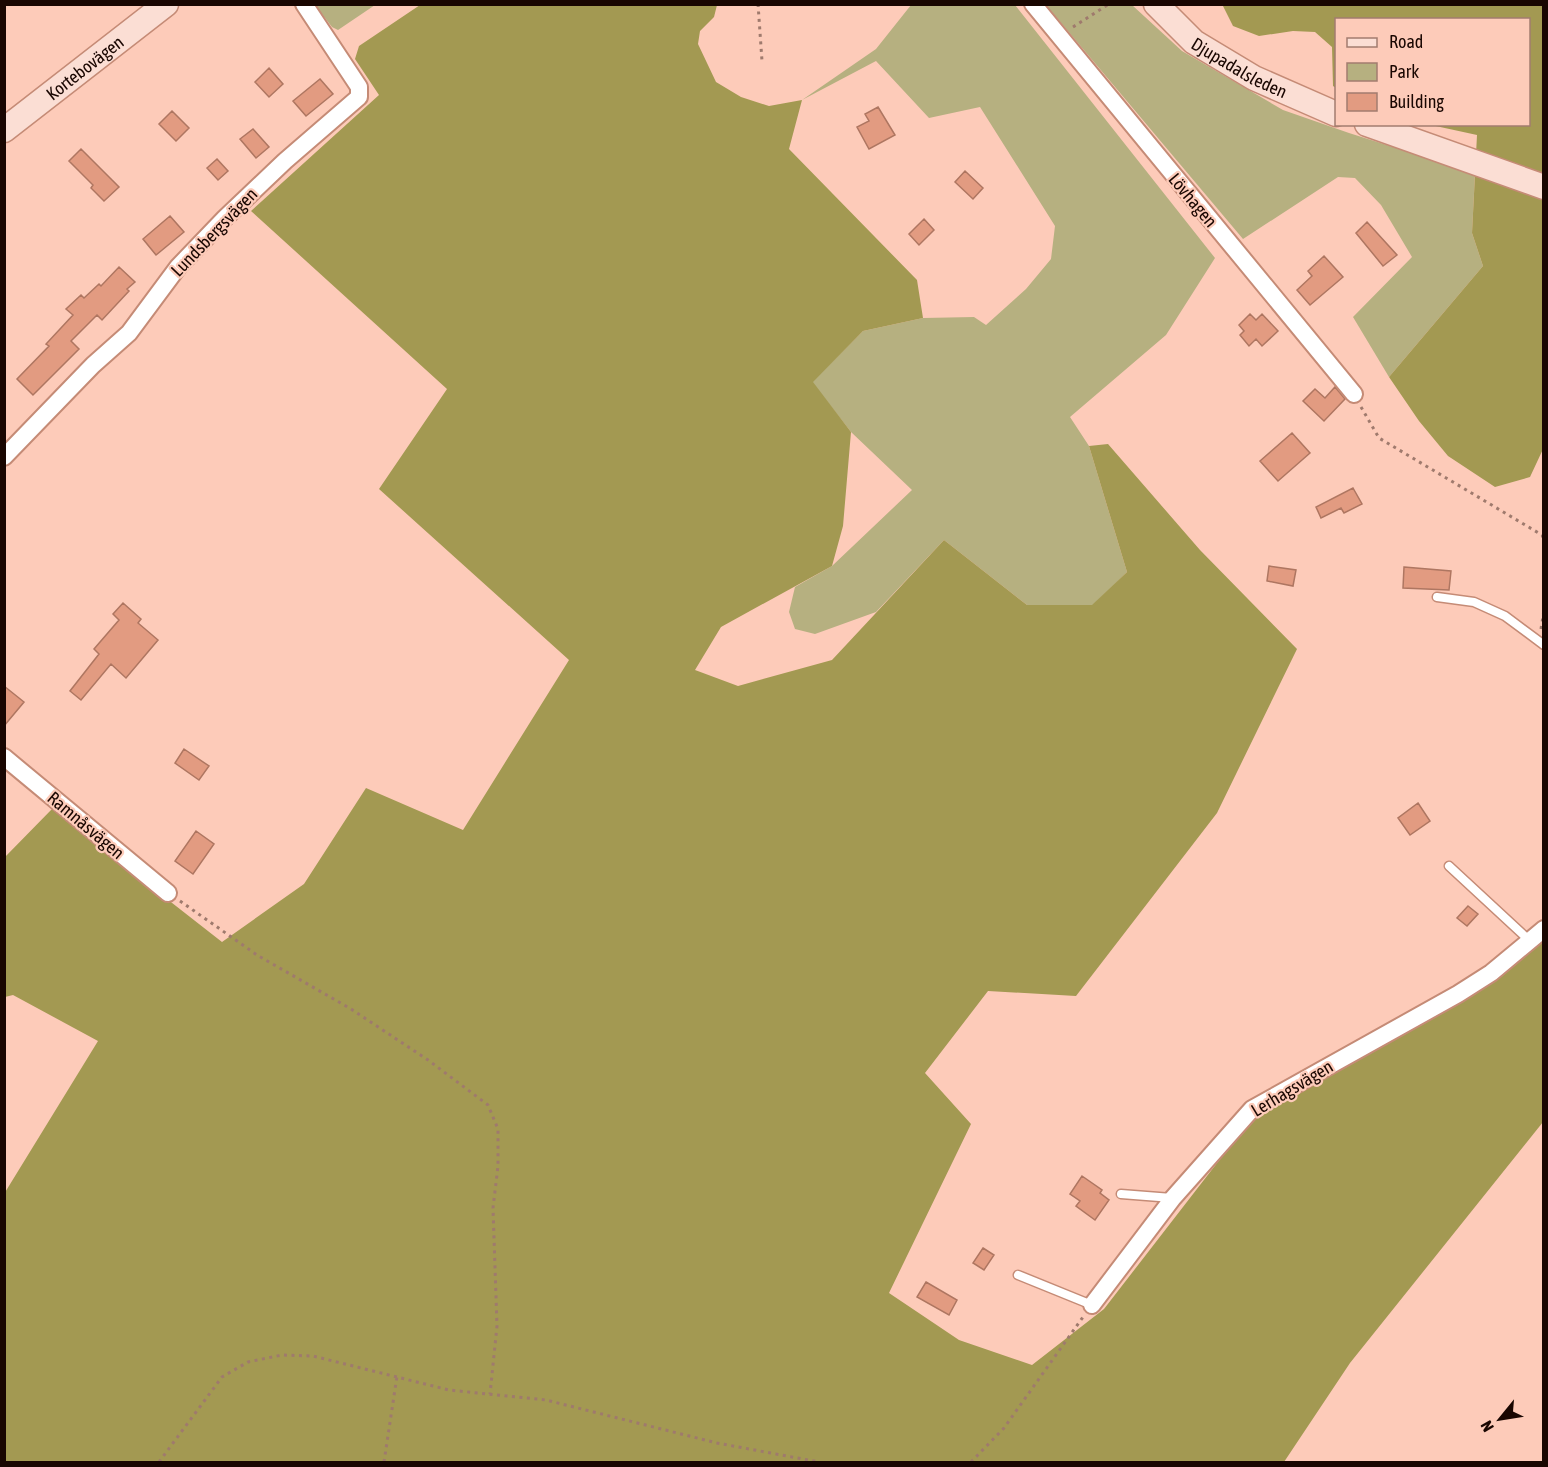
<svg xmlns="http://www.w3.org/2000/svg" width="1548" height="1467" font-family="'Asap Condensed',sans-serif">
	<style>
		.green { fill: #b6b080 }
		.forest { fill: #a39952 }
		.building { fill: #e29b81; stroke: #ae7661; stroke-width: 1.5 }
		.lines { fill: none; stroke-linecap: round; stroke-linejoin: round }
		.lane-casing { stroke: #c58b76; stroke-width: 11 }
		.street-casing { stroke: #c58b76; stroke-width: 20 }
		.secondary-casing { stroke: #c58b76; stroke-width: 27 }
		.path { stroke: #9f7a6d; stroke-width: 3; stroke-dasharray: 3 4.5; stroke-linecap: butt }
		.lane { stroke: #fff; stroke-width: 8 }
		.street { stroke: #fff; stroke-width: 16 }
		.secondary { stroke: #fbded4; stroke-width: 24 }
		.labels { text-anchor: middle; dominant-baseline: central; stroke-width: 4.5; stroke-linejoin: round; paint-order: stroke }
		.street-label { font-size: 18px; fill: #190601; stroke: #fdcbb9 }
	</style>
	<rect width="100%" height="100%" fill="#fdcbb9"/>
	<path class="green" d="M315,5H375L338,30L332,27Z
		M911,5H1015L1215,258L1166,335L1070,417L1089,446L1127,572L1092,606L1027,605L944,540L876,612L815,634L795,629L789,612L795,587L832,566L912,490L851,432L812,382L863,331L923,318L974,317L986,325L1026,289L1051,259L1055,226L980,107L929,118L876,61L802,100L876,49Z
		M1046,5H1132L1182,51L1283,110L1349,133L1475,173L1472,233L1483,266L1389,377L1353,317L1412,257L1381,205L1355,178L1338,177L1243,239Z"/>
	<path class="forest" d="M1225,4L1543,5L1544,447L1530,477L1495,487L1448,456L1419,421L1389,377L1483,266L1472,233L1477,135L1431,125L1528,124V20H1336V88L1333,86L1332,47L1315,32L1293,31L1259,36L1233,26L1223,6Z
		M420,5H717L714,17L700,31L698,44L716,82L741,97L769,106L802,100L789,149L917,280L923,318L863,331L813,382L851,432L843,526L832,566L721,627L695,670L738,686L832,660L944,540L1027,605H1092L1127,572L1089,446L1108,444L1200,550L1297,649L1217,813L1076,996L988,991L925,1073L971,1124L889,1293L959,1340L1032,1365L1104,1309L1255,1114L1543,936V1122L1350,1363L1284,1462H5L4,1194L98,1041L13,995L5,997V857L52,809L222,942L304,884L366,788L463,830L569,660L379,489L447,389L251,211L379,95L355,59L359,46Z"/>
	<path class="building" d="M269,68L283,84L269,97L255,82Z
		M320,79L333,94L306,116L293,101Z
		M878,107L895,135L869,149L857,127L869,121L865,114Z
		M172,111L189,128L176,141L159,124Z
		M253,129L269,147L256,158L240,139Z
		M81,149L119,187L104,201L91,188L93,185L69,161Z
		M217,159L228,171L218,180L207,168Z
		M965,171L983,188L973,199L955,182Z
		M170,216L184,232L156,255L143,239Z
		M924,219L934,230L919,245L909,234Z
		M1367,222L1397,255L1383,266L1356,233Z
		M1324,256L1343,277L1310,305L1297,290L1312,276L1308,271Z
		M119,267L135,282L127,289L129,291L102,320L97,315L71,341L79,349L33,395L17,379L49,346L46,344L73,315L66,309L81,295L84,298L99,284L101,286Z
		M1250,314L1256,320L1262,314L1278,331L1262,346L1256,339L1249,346L1240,335L1244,331L1239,325Z
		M1335,387L1345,399L1324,421L1303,401L1315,389L1325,398Z
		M1292,433L1310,453L1278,481L1260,461Z
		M1353,488L1362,504L1344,513L1341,508L1321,518L1316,507Z
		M1269,566L1296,570L1293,586L1267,581Z
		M1404,567L1451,571L1449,590L1403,588Z
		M123,603L141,619L138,623L158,640L126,678L111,664L81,700L70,691L99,654L94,649L119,620L113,614Z
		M4,686L24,702L4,726Z
		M184,749L209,766L199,780L175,763Z
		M1418,803L1430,821L1410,835L1398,818Z
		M196,831L214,844L193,874L175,861Z
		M1468,906L1478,914L1467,926L1457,918Z
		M1082,1176L1102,1190L1100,1193L1109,1200L1095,1220L1076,1206L1080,1201L1070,1194Z
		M983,1248L994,1255L984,1270L973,1263Z
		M926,1282L957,1300L949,1315L917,1297Z"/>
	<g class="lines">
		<g class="lane-casing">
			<path id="lane" d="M1437,597L1474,602L1505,616L1544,645
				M1449,866L1530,941
				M1121,1194L1172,1198
				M1018,1275L1092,1305"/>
		</g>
		<g class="street-casing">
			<path id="street" d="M1033,4L1354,394
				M4,457L93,365L129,333L178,267L225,218L285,161L359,97V87L304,4
				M4,757L168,893
				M1092,1305L1173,1198L1252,1109L1458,994L1491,973L1544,929"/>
		</g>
		<g class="secondary-casing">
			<g id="secondary">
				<path id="s1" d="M1156,4L1194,42L1254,78L1336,114"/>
				<path d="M1367,124L1544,187"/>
				<path id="s2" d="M4,130L166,4"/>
			</g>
		</g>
		<path class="path" d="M758,4L762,61
			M1073,27L1109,4
			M1361,407L1379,438L1542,535L1544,539
			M1541,629L1544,610
			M180,901L257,955L351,1009L428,1060L488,1105L498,1129V1166L493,1208L497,1326L490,1394
			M159,1462L222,1377L248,1362L282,1355L313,1356L449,1390L546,1400L717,1443L819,1462
			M384,1462L397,1376
			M971,1462L1004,1428L1083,1317"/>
		<use href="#lane" class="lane"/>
		<use href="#street" class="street"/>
		<use href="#secondary" class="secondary"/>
	</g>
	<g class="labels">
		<g class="street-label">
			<text stroke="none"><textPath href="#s1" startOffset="106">Djupadalsleden</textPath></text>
			<text stroke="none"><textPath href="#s2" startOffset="102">Kortebovägen</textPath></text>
			<text transform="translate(1193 200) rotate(50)">Lövhagen</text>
			<text transform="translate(214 232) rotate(-46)">Lundsbergsvägen</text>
			<text transform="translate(86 825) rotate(40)">Ramnåsvägen</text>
			<text transform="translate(1292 1088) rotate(-31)">Lerhagsvägen</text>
		</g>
	</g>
	<rect width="1548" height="1467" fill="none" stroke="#190601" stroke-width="12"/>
	<rect x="1335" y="18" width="195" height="108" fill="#fdcbb9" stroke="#a27c6f" stroke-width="1.5"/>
	<rect x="1347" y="38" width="30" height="9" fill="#fbded4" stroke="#a27c6f" stroke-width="1.5"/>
	<text x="1389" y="48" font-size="18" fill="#190601">Road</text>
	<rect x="1347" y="63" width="30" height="18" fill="#b6b080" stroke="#a27c6f" stroke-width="1.5"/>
	<text x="1389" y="78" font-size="18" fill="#190601">Park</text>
	<rect x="1347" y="93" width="30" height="18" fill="#e29b81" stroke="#a27c6f" stroke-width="1.5"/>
	<text x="1389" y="108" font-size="18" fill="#190601">Building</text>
	<g transform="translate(1500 1419) rotate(240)" stroke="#fdcbb9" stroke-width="4.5" paint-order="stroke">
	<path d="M0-4.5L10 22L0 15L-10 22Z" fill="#190601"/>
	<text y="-9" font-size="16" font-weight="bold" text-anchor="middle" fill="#190601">N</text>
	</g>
</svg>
